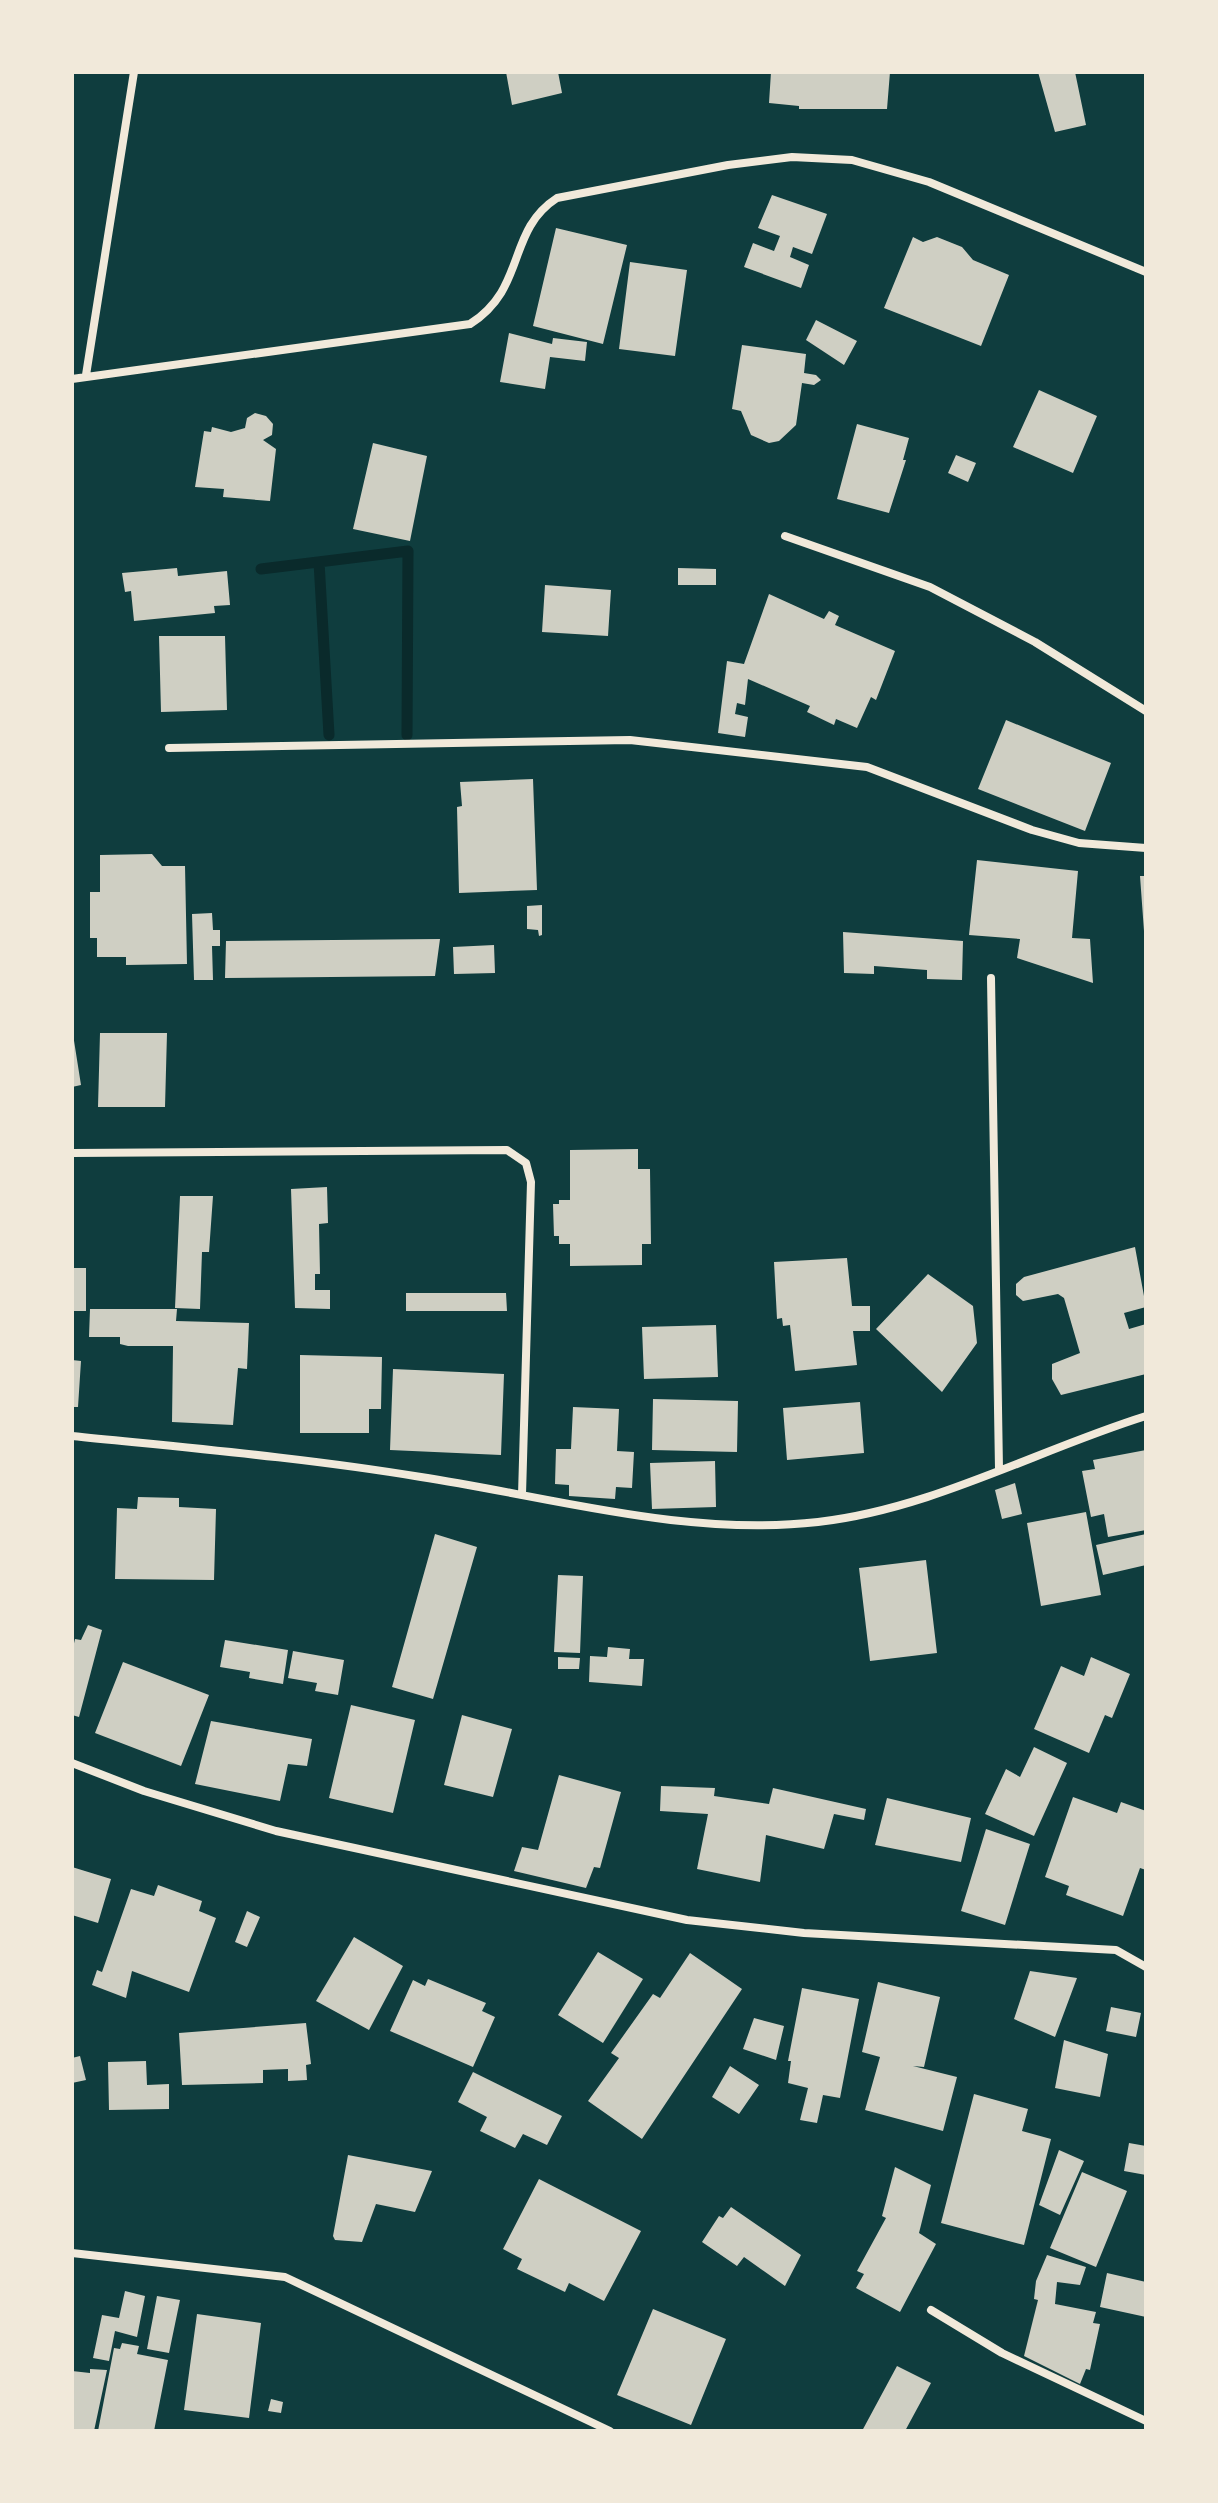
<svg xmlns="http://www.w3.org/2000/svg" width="1218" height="2503" font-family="'Public Sans',sans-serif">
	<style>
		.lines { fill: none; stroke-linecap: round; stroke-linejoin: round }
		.stream { stroke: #0a2a2b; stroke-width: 11 }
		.building { fill: #cfcfc3 }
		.minor { stroke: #f1e9da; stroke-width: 8 }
	</style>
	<rect width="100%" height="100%" fill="#0f3d3e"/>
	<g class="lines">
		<path class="stream" d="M319,562L329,735
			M261,569L408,551L407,735"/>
	</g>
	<path class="building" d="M506,72H558L562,93L512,105Z
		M771,72H890L887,109H799V106L769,103Z
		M1038,72H1075L1086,125L1055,132Z
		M772,195L827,214L812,254L793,247L790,257L809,265L801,288L744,267L753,243L774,251L780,236L758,228Z
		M556,228L627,245L603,344L533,326Z
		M913,237L923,242L937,237L962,247L973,260L1009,275L981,346L884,308Z
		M630,262L687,270L675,356L619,349Z
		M816,320L857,341L844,365L806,340Z
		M509,333L552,344L553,338L587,342L585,361L550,357L545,389L500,382Z
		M742,345L806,354L804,373L816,375L821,380L814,385L802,383L796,425L779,441L769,443L751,435L741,411L732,409Z
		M1039,390L1097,416L1073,473L1013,447Z
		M255,413L266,416L273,424L272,435L263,440L276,449L270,501L223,497L224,489L195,487L204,431L211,432L212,427L231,432L245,428L247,418Z
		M857,424L909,438L903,460H906L889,513L837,499Z
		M373,443L427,456L410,541L353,529Z
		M956,455L976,463L968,482L948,473Z
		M177,568L178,576L227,571L230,605L214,606L215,613L134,621L131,591L125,592L122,573Z
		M678,568L716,569V585H678Z
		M545,585L611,590L608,636L542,632Z
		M769,594L824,619L829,611L839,616L835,625L895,651L876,700L871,697L857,728L836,719L834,725L807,712L810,706L748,679L745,705L737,703L735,714L748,717L745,737L718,733L727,661L744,664Z
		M159,636H225L227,710L161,712Z
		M1006,720L1111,763L1085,831L978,789Z
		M533,779L537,890L459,893L457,807L462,806L460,782Z
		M152,854L162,866H185L187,964L126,965V957H97V938H90V892H100V855Z
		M977,860L1078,871L1072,938L1090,939L1093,983L1017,958L1020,939L969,935Z
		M1140,876H1146V931H1144Z
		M542,905V935L539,936L538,930L527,929V906Z
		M212,913L213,930H220V946H212L213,980H194L192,914Z
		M843,932L963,941L962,980L927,979V970L874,966V974L844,973Z
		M440,939L435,976L225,978L226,941Z
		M494,945L495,973L454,974L453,947Z
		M72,1028L81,1085L72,1087Z
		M100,1033H167L165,1107H98Z
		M638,1149V1169H650L651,1244H642V1265L570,1266V1244H559V1236H554L553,1204H559V1200H570V1150Z
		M327,1187L328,1223L319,1224L320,1274H315V1290H330V1309L295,1308L291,1189Z
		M180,1196H213L209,1252H202L200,1309L175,1308Z
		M1135,1247L1146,1307L1124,1313L1129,1329L1146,1324V1374L1061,1395L1052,1379V1364L1080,1353L1064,1298L1058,1294L1023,1301L1016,1295V1284L1024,1277Z
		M847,1258L852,1306H870V1331H853L857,1365L795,1371L790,1325L783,1326L782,1318L777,1319L774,1262Z
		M72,1268H86V1311H72Z
		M928,1274L973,1306L977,1343L942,1392L876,1329Z
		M406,1293H506L507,1311H406Z
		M90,1309H177L176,1321L249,1323L247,1369L238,1368L233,1425L172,1422L173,1346H128L120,1344V1337H89Z
		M716,1325L718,1377L644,1379L642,1327Z
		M300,1355L382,1357L381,1409H369V1433H300Z
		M72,1360L81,1361L78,1407H72Z
		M393,1369L504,1374L501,1455L390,1450Z
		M653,1399L738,1401L737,1452L652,1450Z
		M860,1402L864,1453L787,1460L783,1408Z
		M573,1407L619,1409L617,1451L634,1452L632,1488L616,1487L615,1499L569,1496V1485L555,1484L556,1449H571Z
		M1146,1450V1530L1108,1537L1104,1514L1091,1517L1082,1471L1095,1469L1093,1460Z
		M715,1461L716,1507L652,1509L650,1463Z
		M1015,1483L1022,1514L1002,1519L995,1490Z
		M138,1497L179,1498V1507L216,1509L214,1580L115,1579L117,1508L137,1509Z
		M1086,1512L1101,1595L1041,1606L1027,1523Z
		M435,1534L477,1547L433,1699L392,1687Z
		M1146,1534V1565L1103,1575L1096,1545Z
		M926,1560L937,1653L870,1661L859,1568Z
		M558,1575L583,1576L580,1653L554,1652Z
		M88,1625L102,1630L79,1717L72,1715V1652L75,1639L81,1640Z
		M225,1640L288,1650L283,1684L249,1678L250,1672L220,1667Z
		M608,1647L630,1649L629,1659H644L642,1686L589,1682L590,1656L607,1657Z
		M293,1651L344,1660L338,1695L315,1691L317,1683L288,1678Z
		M558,1657L580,1658L579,1669H558Z
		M1091,1657L1130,1674L1112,1718L1105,1715L1089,1753L1034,1729L1061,1666L1084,1676Z
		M123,1662L209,1695L181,1766L95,1733Z
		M351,1705L415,1720L393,1813L329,1798Z
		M462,1715L512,1729L493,1797L444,1785Z
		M211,1721L312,1739L307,1766L288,1764L280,1801L195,1784Z
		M1034,1747L1067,1763L1034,1836L985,1814L1006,1769L1020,1777Z
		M559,1775L621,1792L600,1868L594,1867L586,1888L514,1871L522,1847L538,1850Z
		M661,1786L715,1788L714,1796L769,1804L773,1788L866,1809L864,1820L834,1814L824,1849L766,1835L760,1882L697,1869L708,1814L660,1811Z
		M1073,1797L1117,1813L1121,1802L1146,1811V1870L1140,1868L1123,1916L1066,1895L1069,1886L1045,1877Z
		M887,1798L971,1818L961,1862L875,1845Z
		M986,1829L1030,1844L1005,1925L961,1911Z
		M72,1867L111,1879L98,1923L72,1915Z
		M158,1885L202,1901L199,1911L216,1918L189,1992L132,1971L126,1998L92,1985L97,1970L102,1972L131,1889L154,1896Z
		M247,1911L260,1917L247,1947L235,1942Z
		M354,1937L403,1966L369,2030L316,2001Z
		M598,1952L643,1979L603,2043L558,2015Z
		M690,1953L742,1989L642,2139L588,2101L619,2058L611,2053L653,1994L660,1998Z
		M1030,1971L1077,1978L1055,2037L1014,2019Z
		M428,1979L486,2003L482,2011L495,2017L473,2067L390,2031L413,1980L425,1986Z
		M878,1982L940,1997L924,2067L913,2066L957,2077L943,2131L865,2110L880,2057L862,2052Z
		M802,1988L859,1999L840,2098L823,2095L817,2123L800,2120L808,2088L788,2083L791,2061H788Z
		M1111,2007L1141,2013L1136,2037L1106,2031Z
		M754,2018L784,2026L776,2060L743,2049Z
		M306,2023L311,2064L306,2065L307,2080L288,2081V2069L263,2070V2083L182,2085L179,2033Z
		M1064,2040L1108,2054L1100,2097L1055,2088Z
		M80,2056L86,2080L72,2083V2058Z
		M146,2061L147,2085L169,2084V2109L109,2110L108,2062Z
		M730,2066L759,2085L739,2114L712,2097Z
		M473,2072L562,2116L547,2145L523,2134L515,2148L480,2131L487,2117L458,2102Z
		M974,2094L1028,2109L1022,2131L1051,2139L1024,2245L941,2223Z
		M1129,2143L1146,2146V2175L1124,2171Z
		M1059,2150L1084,2161L1060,2215L1039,2205Z
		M348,2155L432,2171L415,2212L376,2204L362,2242L335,2240L333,2236Z
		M895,2167L931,2185L919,2233L936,2244L900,2312L856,2288L864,2274L857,2271L886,2218L882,2216Z
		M1082,2172L1127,2191L1096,2267L1050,2248Z
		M539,2179L641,2231L604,2301L569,2283L565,2292L517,2269L522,2259L503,2249Z
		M731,2207L801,2255L785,2286L744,2257L737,2266L702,2242L719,2216L723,2218Z
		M1047,2255L1086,2267L1080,2285L1057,2282L1055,2304L1096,2312L1093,2323L1100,2324L1090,2370L1086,2369L1080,2384L1024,2356L1038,2300L1034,2299L1036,2281Z
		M1107,2273L1146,2282V2317L1100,2307Z
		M125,2291L145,2296L137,2337L115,2331L109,2361L93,2358L102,2315L119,2318Z
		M157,2296L180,2300L169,2353L147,2349Z
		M653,2309L726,2339L691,2425L617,2395Z
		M197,2314L261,2323L249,2418L184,2410Z
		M122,2343L139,2346L137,2354L168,2360L154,2431H98L114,2348L120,2349Z
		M897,2366L931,2383L905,2431H862Z
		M90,2369L107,2370L94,2431H72V2371L90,2373Z
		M271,2399L283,2402L281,2413L268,2411Z"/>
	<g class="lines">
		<path class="minor" d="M86,375L134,72
			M72,379L470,324C527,288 506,231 557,198L728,165L792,157L852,160L929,182L1146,272
			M785,536L930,587L1035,642L1146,711
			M169,748L630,740L867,767L1032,830L1079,843L1146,848
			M991,978L999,1469
			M72,1153L507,1150L526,1163L531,1182L522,1495
			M72,1436C189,1448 306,1458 421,1477C552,1497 684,1537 818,1522C932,1509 1037,1450 1146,1416
			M72,1763L144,1791L276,1831L687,1920L804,1933L1116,1950L1146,1967
			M72,2253L285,2277L610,2431
			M931,2310L1002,2353L1146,2421"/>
	</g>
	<rect width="1218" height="2503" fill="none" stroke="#f1e9da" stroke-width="148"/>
</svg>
